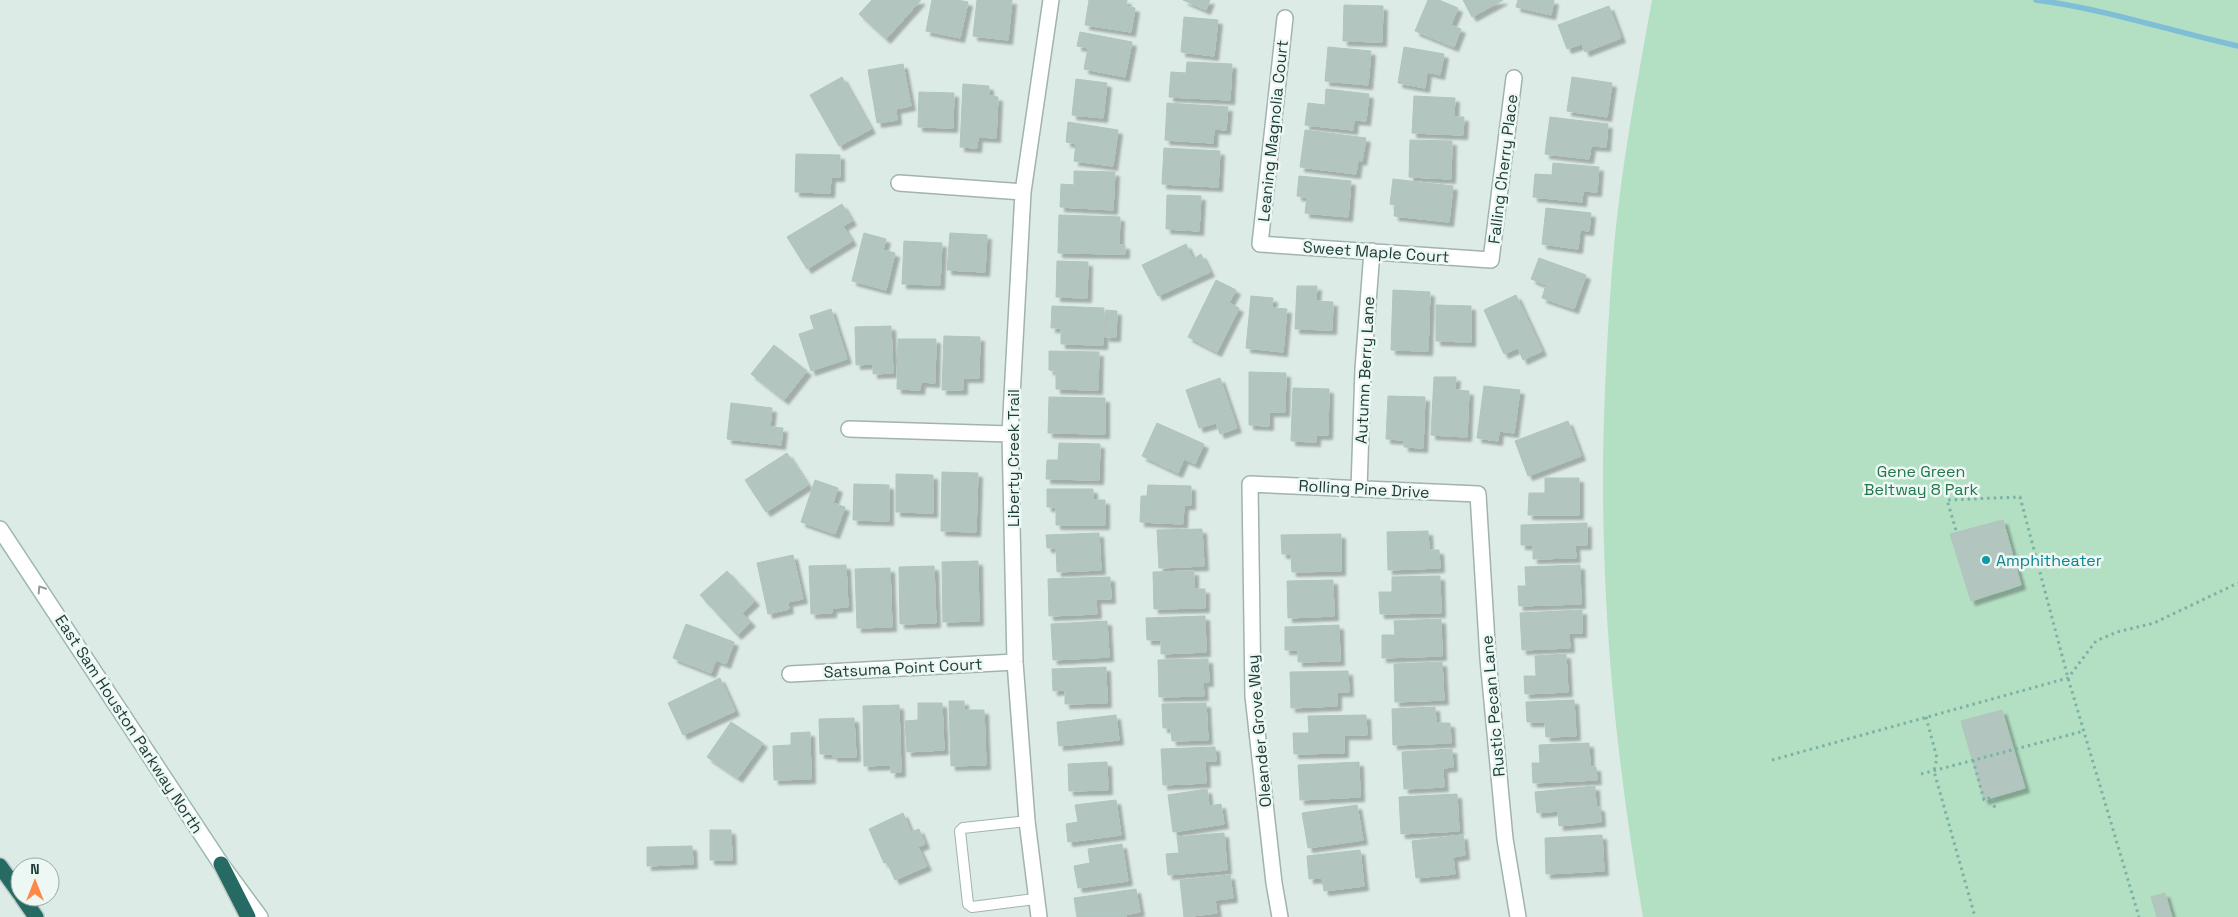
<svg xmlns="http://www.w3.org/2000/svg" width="2238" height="917" font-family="'Space Grotesk',sans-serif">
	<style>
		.green { fill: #b3dfc3 }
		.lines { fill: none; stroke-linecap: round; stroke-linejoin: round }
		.stream { stroke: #7ebfd7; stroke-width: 5.5 }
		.building { fill: #b2c6bf; stroke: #afc5be; filter: url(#shadow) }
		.lane-casing { stroke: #a0b3ae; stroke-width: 12 }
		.street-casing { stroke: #a0b3ae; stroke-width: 18 }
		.secondary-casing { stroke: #9bb8b0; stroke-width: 18 }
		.highway-casing { stroke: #c0c8c7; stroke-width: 18 }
		.path { stroke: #7ab2a6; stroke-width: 3; stroke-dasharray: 2.5 4; stroke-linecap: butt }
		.lane { stroke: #fff; stroke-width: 10 }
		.street { stroke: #fff; stroke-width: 15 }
		.secondary { stroke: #fff; stroke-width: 15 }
		.highway { stroke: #266a64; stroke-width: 15 }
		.oneway { stroke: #8e9d9b }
		.culture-dot { fill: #0f9aa8; stroke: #edf7f3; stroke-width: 2 }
		.labels { text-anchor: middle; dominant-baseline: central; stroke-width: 5; stroke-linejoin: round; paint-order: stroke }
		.street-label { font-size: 16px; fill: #1d3b37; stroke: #edf7f3 }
		.park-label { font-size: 16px; fill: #23764d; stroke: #edf7f3 }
		.culture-label { font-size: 16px; fill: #0d838f; stroke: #edf7f3; text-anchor: start }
	</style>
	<defs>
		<filter id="shadow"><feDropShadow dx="4.5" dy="4.5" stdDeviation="1" flood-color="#0004"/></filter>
	</defs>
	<rect width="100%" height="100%" fill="#ddebe6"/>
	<path class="green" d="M1652,0H2238V917H1643C1622,794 1607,669 1604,544C1601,458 1605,370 1611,284C1617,189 1635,94 1652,0Z"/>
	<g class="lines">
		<path class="stream" d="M2036,0C2105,9 2170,31 2238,46"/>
	</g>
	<path class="building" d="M872,0H921L886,39L859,14Z
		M932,0H957L968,2L960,38L926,31Z
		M977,0H1012L1008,40L973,36Z
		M1089,0H1127L1126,6L1135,8L1131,32L1085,25Z
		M1183,0H1210L1206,10Z
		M1428,0H1439L1458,8L1451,25L1461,29L1454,47L1415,31Z
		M1463,0H1503L1472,17Z
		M1518,0H1554L1551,15L1516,7Z
		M1344,5L1383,6L1382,42L1343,41Z
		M1609,6L1621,38L1585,52L1582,44L1567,49L1558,25Z
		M1184,17L1218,20L1214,56L1181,52Z
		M1080,32L1132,42L1125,77L1084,69L1088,48L1077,46Z
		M1328,47L1371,51L1368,85L1325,81Z
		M1404,47L1444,54L1440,75L1427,72L1425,88L1398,83Z
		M1187,62L1232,64L1230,100L1169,97L1171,72L1186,73Z
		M903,64L911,106L896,109L897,120L877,123L868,70Z
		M842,77L871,129L839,146L810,95Z
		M1572,77L1612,83L1607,117L1567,111Z
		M1076,79L1107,83L1103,118L1072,115Z
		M963,84L989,86V96L998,97L996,138L978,137L977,148L960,147Z
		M1326,89L1369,94L1366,121L1354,120L1353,130L1305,125L1308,103L1325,105Z
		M919,92L954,93L953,128L918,127Z
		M1414,96L1455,98L1454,117H1464L1463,135L1412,133Z
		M1167,103L1228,107L1226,130L1214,129L1213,143L1165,140Z
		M1550,117L1608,124L1606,147L1591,146L1589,159L1545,154Z
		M1068,122L1118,130L1113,166L1074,161L1076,144L1066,142Z
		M1305,130L1366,138L1362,161L1358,160L1356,174L1300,167Z
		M1410,140L1452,141L1451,179L1409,177Z
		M1164,148L1220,151L1218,187L1162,184Z
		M796,154L840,155V177H831L830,193L795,192Z
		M1553,163L1599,167L1597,192L1583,191L1582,202L1533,197L1535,174L1552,175Z
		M1074,171L1115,172L1113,210L1060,207L1061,184L1074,185Z
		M1299,176L1351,181L1348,217L1305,213L1307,197L1297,196Z
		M1393,179L1453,186L1449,222L1394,216L1395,205L1390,204Z
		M1167,195L1201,196L1199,231L1166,229Z
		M842,204L852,221L843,226L852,241L807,269L787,237Z
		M1546,208L1591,213L1589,231L1580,230L1578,249L1542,244Z
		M1059,215L1120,217L1119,245H1125V254L1058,253Z
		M864,233L886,239L883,250L895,253L886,290L852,281Z
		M950,233L987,235L985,272L947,270Z
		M904,241L942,243L940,285L902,284Z
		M1186,244L1193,259L1201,254L1210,272L1158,296L1142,265Z
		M1539,258L1586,275L1574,309L1542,298L1546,285L1531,279Z
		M1057,261L1088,262L1087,298L1056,297Z
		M1216,280L1236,290L1229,303L1239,308L1217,352L1188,337Z
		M1297,286H1317L1316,301L1333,302L1332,330L1295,329Z
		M1393,290L1430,292L1428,351L1391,350Z
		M1516,295L1542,351L1523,360L1518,348L1504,354L1484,310Z
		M1251,296L1273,298L1272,308L1287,309L1283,352L1246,348Z
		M1436,305L1471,306V342L1436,341Z
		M1052,306L1104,308L1103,345L1061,344V328H1051Z
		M831,309L847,359L811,371L799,334L814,329L810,316Z
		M1106,310L1117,311L1116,337H1105Z
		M891,326L893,373L873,374V364L856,365L855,327Z
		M944,336L980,337L979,378H963V390H942Z
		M898,339H936L935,383L921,382L920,390L897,389Z
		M774,345L807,371L784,400L751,374Z
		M1049,351L1099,352L1098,390L1056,389V371L1049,370Z
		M1249,372L1286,373L1285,412H1269V426L1249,425Z
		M1434,377H1456L1455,390L1469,391L1467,437L1431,435Z
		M1220,378L1237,428L1220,434L1216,423L1199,428L1186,390Z
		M1484,386L1520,390L1514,433L1499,431L1498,441L1477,438Z
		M1293,388L1329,389L1328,435H1316V442L1291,441Z
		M1388,396L1425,397L1423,448L1404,447V440L1386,439Z
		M1049,397L1105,398V434L1048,433Z
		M731,403L772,408L770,427L783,428L781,445L727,439Z
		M1568,421L1581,456L1528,476L1515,441Z
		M1157,423L1204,444L1195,464L1184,459L1178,473L1142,456Z
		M1059,443L1100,444L1099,480L1046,479L1047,460H1058Z
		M787,453L808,485L766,512L745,480Z
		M942,472L978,473L976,532L941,531Z
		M896,474L933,475V513L896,512Z
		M1545,478H1579V515H1528L1529,493H1545Z
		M815,480L838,488L833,503L845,507L835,534L801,522Z
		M854,484L889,485V521L853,520Z
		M1148,485L1191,486V505H1184L1183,524L1140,522L1141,496H1147Z
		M1047,489H1093V500H1105V525H1056V507H1047Z
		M2003,520L2021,585L1971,601L1950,534Z
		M1587,523V545H1575L1576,558L1533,559V545H1521V525Z
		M1202,529L1204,566L1159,568L1157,530Z
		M1428,531L1429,550H1439L1440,568L1388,570L1387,532Z
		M1099,533L1101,570L1057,572L1056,548H1047L1046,535Z
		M1341,534V571L1292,572L1291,554H1282L1281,535Z
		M793,555L803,599L788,602L789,609L768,614L757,563Z
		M978,561L979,621L943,622L942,562Z
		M846,565L848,607L832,608V613L811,614L809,566Z
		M1580,565L1581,604L1519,606L1518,586H1526L1525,567Z
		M934,566L936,623L900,624L899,567Z
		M890,568L892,627L857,628L855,569Z
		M727,571L755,601L742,613L751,622L737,635L700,595Z
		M1194,571V589H1205V608L1154,609L1153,572Z
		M1440,576L1441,613L1380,614L1379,592H1392V577Z
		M1110,577L1111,599H1096L1097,614L1049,616L1048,579Z
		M1333,580L1334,616L1288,618L1287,581Z
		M1582,610V633H1569L1570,648L1522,650L1520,613Z
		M1205,616L1206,652L1161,654V640H1147L1146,618Z
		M1441,619L1442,656L1382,658V635H1395L1394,621Z
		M1107,621L1109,657L1053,660L1051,624Z
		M686,624L734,642L726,664L716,660L711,673L673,658Z
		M1339,625L1340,661L1298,662V650H1285V627Z
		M1566,654L1568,692L1525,694L1524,676H1536L1535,656Z
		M1208,659L1209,682H1203L1204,696L1159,697L1158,660Z
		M1442,662L1444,700L1395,702L1394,664Z
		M1106,667L1107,703L1065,704V690L1053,691L1052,669Z
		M1348,671L1349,692H1337V706L1291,708L1290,672Z
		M720,678L735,711L683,735L668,703Z
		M1574,700L1576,736L1546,737L1545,722H1527L1526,702Z
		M949,701H964V710H984L986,765L951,766Z
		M918,703H942L944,750L907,752L905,721L918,720Z
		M1206,703L1208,740L1172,741L1171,728H1163L1162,704Z
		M899,705L901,772L891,773V765L864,766L863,706Z
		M1435,707L1436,723H1450L1451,743L1393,745L1392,709Z
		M2002,710L2025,788L1984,800L1961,721Z
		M1116,715L1119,740L1059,746L1057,722Z
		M1366,715L1367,735H1344V753L1294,754L1293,733H1309L1308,716Z
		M854,718L856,757H833V754H820L819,719Z
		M731,722L763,743L738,778L707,757Z
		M810,732L811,779L774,780L773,746L791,745V733Z
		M1589,743L1590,767H1596L1597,780L1533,783L1532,763H1540L1539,745Z
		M1215,747L1216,761H1205L1206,783L1163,785L1161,749Z
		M1452,749L1453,767L1443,768L1444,787L1404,789L1402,752Z
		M1107,762L1108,790L1069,791L1068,764Z
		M1359,762L1360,797L1300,800L1298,765Z
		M1595,786L1596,807H1600L1601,822L1559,826L1558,811L1537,813L1535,792Z
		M1207,789L1209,806L1221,804L1224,824L1173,832L1168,795Z
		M1457,794L1459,831L1401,834L1399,797Z
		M1116,800L1121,835L1068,842L1066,824L1078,822L1075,805Z
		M1357,805L1363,840L1308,848L1302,813Z
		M903,813L911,832L919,829L925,844L918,847L927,866L895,880L887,862L884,863L869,829Z
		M710,830H731L732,860H710Z
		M1224,833L1227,870L1168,875L1166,854L1179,853L1177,837Z
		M1463,835L1465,855L1453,857L1455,874L1416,878L1412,841Z
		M1602,835L1604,871L1546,874L1545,838Z
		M1122,844L1128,881L1078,888L1074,866L1090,863L1088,849Z
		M692,846L693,864L647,866V847Z
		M1360,850L1364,886L1324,891L1322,878L1309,879L1307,856Z
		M1230,875L1233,898L1215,900L1217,913L1184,917L1180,880Z
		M1136,889L1140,912L1125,915L1126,917H1077L1074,898Z
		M2165,893L2172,917H2157L2151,897Z"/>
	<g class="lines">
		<g class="lane-casing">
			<path id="lane" d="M1027,821L963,828L960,831L968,904L972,907L1035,899"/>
		</g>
		<g class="street-casing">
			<path id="street" d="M1285,18L1260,244L1491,260L1514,78
				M899,183L1023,192
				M849,429L1010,434
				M1359,489L1363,369L1372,251
				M790,674L1015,662
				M1039,917L1027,821L1015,662L1010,434L1023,192L1051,0
				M1280,917L1274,883L1253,696L1250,484L1478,494L1488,659L1505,839L1518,917"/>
		</g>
		<g class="secondary-casing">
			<path id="secondary" d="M0,529L221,864L260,917"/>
		</g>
		<g class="highway-casing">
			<path id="highway" d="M221,864L248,917
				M0,866L20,894
				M22,897L36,917"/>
		</g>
		<path class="path" d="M1956,530L1947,500L2020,497L2068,678L2139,917
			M1926,717L1937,758L1934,771L1975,917
			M1772,760L2068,678L2096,641L2117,632L2154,623L2238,583
			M1973,760L1984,800L1992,797L1995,809
			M1921,774L2084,731"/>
		<use href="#lane" class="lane"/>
		<use href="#street" class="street"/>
		<use href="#secondary" class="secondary"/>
		<use href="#highway" class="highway"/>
	</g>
	<defs><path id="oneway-chevron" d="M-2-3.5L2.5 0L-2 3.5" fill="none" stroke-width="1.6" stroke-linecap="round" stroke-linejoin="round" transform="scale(1.25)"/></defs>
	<use class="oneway" href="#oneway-chevron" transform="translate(41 589) rotate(-123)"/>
	<circle class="culture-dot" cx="1986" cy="560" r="5"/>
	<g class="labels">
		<g class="street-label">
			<text transform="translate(1273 131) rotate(-84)">Leaning Magnolia Court</text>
			<text transform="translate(1503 169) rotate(-83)">Falling Cherry Place</text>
			<text transform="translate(1376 252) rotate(4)">Sweet Maple Court</text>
			<text transform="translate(1365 370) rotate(-87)">Autumn Berry Lane</text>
			<text transform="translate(1013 458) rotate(-90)">Liberty Creek Trail</text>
			<text transform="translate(1364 489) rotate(3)">Rolling Pine Drive</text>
			<text transform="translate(903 668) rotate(-3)">Satsuma Point Court</text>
			<text transform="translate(1493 706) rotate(-95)">Rustic Pecan Lane</text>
			<text transform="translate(129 724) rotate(57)">East Sam Houston Parkway North</text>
			<text transform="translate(1259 731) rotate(-95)">Oleander Grove Way</text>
		</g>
		<g class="park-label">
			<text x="1921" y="471">Gene Green<tspan x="1921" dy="18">Beltway 8 Park</tspan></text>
		</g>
		<g class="culture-label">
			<text x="1996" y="560">Amphitheater</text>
		</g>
	</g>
	<g transform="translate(35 882)"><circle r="24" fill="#edf7f3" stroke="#9aaca8"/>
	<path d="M0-4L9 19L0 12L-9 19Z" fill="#ff8846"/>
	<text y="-8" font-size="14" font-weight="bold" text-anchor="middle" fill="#1d3b37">N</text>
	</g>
</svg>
